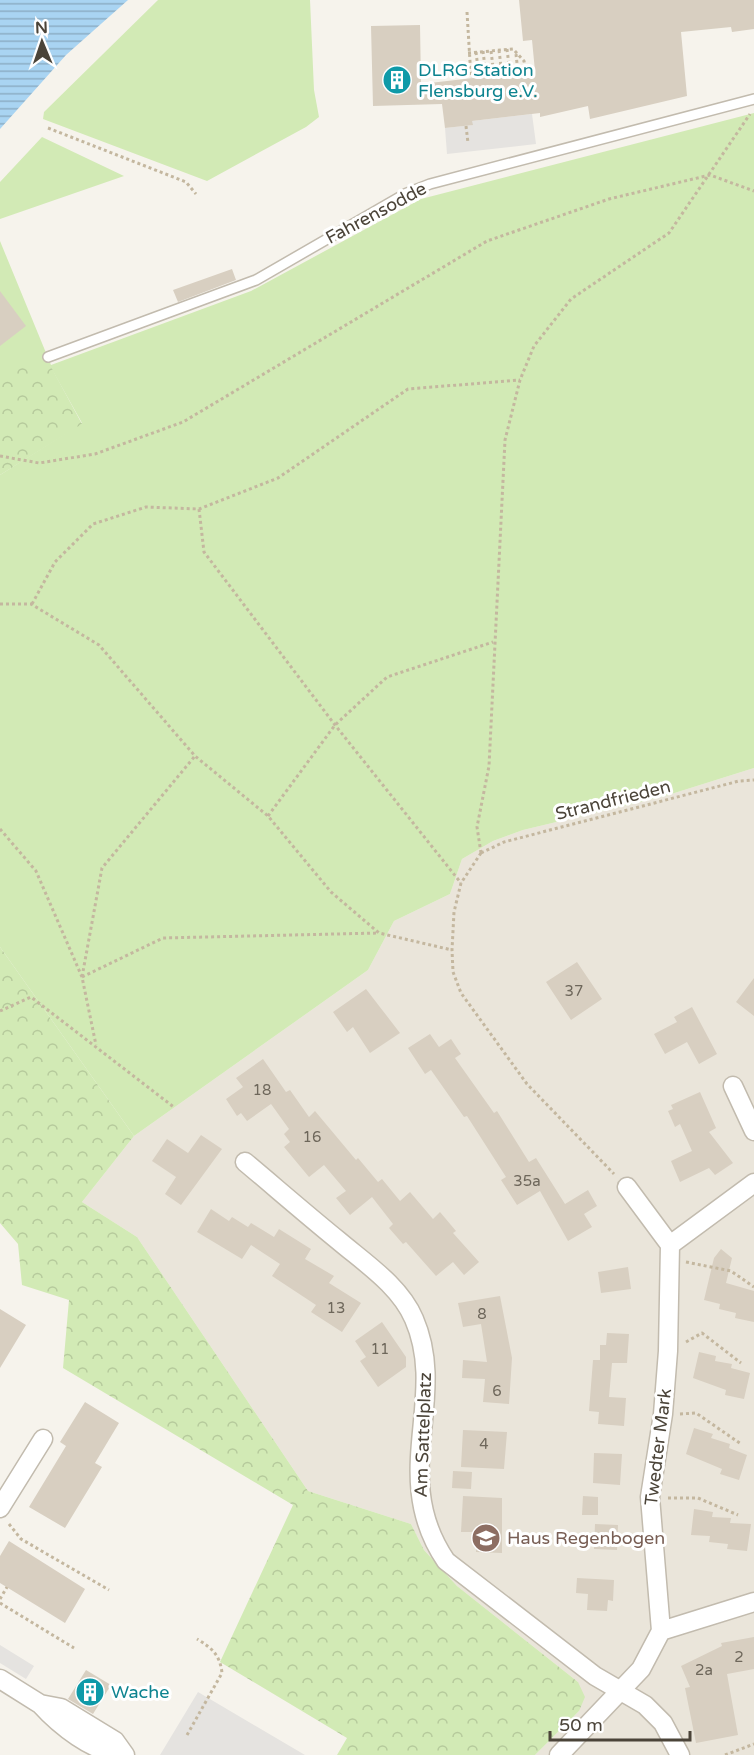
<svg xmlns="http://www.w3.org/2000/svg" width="754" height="1755" font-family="'Varela Round',sans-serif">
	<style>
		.residential { fill: #eae5da }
		.green { fill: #d2eab5 }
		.forest { fill: url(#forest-crowns) }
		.parking { fill: #e5e3e0 }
		.water { fill: url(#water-rules) }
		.building { fill: #d8cfc1 }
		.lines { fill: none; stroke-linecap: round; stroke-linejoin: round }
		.service-casing { stroke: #c2bbae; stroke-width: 12 }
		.minor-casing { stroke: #c2bbae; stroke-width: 21 }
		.path { stroke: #c4b79f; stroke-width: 3; stroke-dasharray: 3 3; stroke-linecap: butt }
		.service { stroke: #fff; stroke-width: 9 }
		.minor { stroke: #fff; stroke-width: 18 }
		.labels { text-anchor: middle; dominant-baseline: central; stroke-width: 6; stroke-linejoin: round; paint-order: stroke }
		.number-label { font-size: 15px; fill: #6e675b }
		.culture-label { font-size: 18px; fill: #0d838f; stroke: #fff; text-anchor: start }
		.street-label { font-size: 18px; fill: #4b4439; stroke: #fff }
		.education-label { font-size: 18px; fill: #785e54; stroke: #fff; text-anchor: start }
	</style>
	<defs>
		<pattern id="forest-crowns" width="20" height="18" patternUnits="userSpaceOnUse" patternTransform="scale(1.5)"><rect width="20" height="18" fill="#d2eab5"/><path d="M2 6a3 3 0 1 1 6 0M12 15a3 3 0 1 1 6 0" fill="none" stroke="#b6ca9c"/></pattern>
		<pattern id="water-rules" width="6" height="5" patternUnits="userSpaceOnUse" patternTransform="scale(1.5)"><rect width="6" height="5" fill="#a9d4f2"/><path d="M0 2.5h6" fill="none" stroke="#8caec5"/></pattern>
	</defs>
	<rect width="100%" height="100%" fill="#f6f3ec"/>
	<path class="residential" d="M754,768V1755H535L579,1711L578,1682L457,1586L424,1550L411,1524L308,1491L137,1237L82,1202L134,1136L368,970L394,921L450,894L462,859L493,841L523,830L665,796Z"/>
	<path class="green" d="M158,0H310L314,90L319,117L306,127L207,181L43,119L44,112Z
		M754,113V768L665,796L523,830L493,841L462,859L450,894L394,921L368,970L134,1136L0,947V475L82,423L50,366H0V241L51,365L251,291L421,199Z
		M42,137L124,176L0,219V182Z"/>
	<path class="forest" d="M50,365L82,424L0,475V366Z
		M0,947L134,1136L82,1202L137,1237L308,1491L411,1524L424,1550L457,1586L578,1682L585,1697L579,1711L535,1755H337L347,1738L220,1662L293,1505L63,1368L69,1300L22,1285L18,1244L0,1223Z"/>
	<path class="parking" d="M532,114L536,144L447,154L445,128L472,125V121Z
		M0,1645L34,1666L26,1679L0,1663Z
		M198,1692L305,1755H160Z"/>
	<path class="water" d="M0,0H128L66,55L0,129Z"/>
	<path class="building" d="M519,0H754V29L732,32L731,27L681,32L687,96L590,119L588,106L540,117V113L472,121L473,125L445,128L442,104L373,106L371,26L420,25L421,84L535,71L532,40L523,41Z
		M232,269L236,280L178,302L173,290Z
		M0,291L26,326L0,346Z
		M577,962L602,999L571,1020L546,982Z
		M754,978V1016L736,1002Z
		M366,989L400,1033L370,1053L353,1027L347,1032L333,1012Z
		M692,1007L717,1054L699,1064L687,1042L665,1054L654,1034L677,1022L674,1017Z
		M430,1034L439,1047L451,1039L461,1054L455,1058L494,1113L497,1111L529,1162L536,1158L565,1204L588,1190L597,1206L584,1214L592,1227L568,1241L540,1191L517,1205L501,1180L506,1177L467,1116L464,1117L431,1070L425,1074L408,1048Z
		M263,1059L286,1092L290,1090L309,1117L315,1111L356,1160L358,1158L378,1182L382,1179L400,1201L410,1192L433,1219L440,1212L456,1231L453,1233L479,1262L464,1275L453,1262L436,1276L406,1242L403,1244L389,1228L393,1224L372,1197L350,1215L336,1198L346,1191L324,1165L309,1177L284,1147L290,1142L284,1134L289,1129L271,1104L247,1121L241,1113L237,1116L226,1099L243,1087L236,1078Z
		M700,1092L716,1128L709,1132L733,1163L715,1175L709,1168L680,1182L671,1161L692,1151L680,1124L675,1127L668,1111L673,1109L671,1105Z
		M201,1135L222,1149L181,1205L165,1194L176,1177L152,1161L167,1139L188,1153Z
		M211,1209L229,1221L232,1217L248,1227L251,1223L274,1237L279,1229L311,1249L305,1259L334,1276L329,1283L361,1303L342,1332L311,1312L316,1305L272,1276L280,1264L251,1245L242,1259L197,1232Z
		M721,1249L732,1258L726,1283L754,1291V1322L735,1318L736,1313L719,1309L720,1304L704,1300L714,1258Z
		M628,1267L631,1289L601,1293L598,1272Z
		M500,1296L512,1358L509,1404L483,1402L485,1379L462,1378L463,1360L487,1362L481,1324L463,1327L458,1303Z
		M0,1309L26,1325L0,1368Z
		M382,1322L406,1357V1367L378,1387L360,1361L366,1357L355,1341Z
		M607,1333L629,1334L627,1363H612L609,1397L626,1398L624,1426L598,1424L599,1412L589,1411L593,1360H600V1345H606Z
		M699,1352L716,1356L715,1361L732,1364L731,1368L750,1373L744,1399L725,1395L726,1390L693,1378Z
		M85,1402L119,1423L95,1463L102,1467L65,1528L29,1507L66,1446L60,1442Z
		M694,1428L713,1434L711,1438L730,1444L729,1448L747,1455L739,1480L720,1474L722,1469L686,1454Z
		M463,1430L507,1432L504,1469L461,1467Z
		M594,1453L622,1454L620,1485L593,1483Z
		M453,1471L472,1472L471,1489L452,1488Z
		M463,1496L502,1498V1553L476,1552L477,1532H461Z
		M583,1496L598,1497V1515H582Z
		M694,1509L713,1512L712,1517L731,1518L730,1523L751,1524L747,1551L727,1549L728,1544L709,1542L710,1536L691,1535Z
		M595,1524L618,1525L617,1550L594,1549Z
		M9,1541L85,1589L65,1623L0,1583V1556Z
		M577,1578L614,1580L613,1601L608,1600L607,1611L587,1610L588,1594L576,1593Z
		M754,1637V1669L727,1674L738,1735L696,1743L685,1688L690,1687L681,1666L722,1646L721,1643Z
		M86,1670L111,1685L93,1714L68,1699Z"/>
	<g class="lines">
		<g class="service-casing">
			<path id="service" d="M48,357L256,280L407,193L430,184L754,99"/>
		</g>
		<g class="minor-casing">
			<path id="minor" d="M733,1086L754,1131
				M245,1162C276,1188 307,1215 339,1241C365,1263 400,1286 414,1319C449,1399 388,1476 446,1561L595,1676L645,1705L663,1723L680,1755
				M670,1245L754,1183
				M0,1508L43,1439
				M661,1631L754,1602
				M0,1679L40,1704L61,1708L115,1741L125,1755
				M40,1704C59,1725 93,1753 123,1754
				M559,1755L641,1669L661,1631L650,1497L663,1414L668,1351L670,1245L627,1187"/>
		</g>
		<path class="path" d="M467,12L471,78
			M507,49L510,74
			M499,50L502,75
			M483,51L486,76
			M491,51L494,75
			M476,52L479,77
			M468,53L513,49L524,61L526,72
			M516,54L518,73
			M466,126L468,143
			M48,128L186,182L196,194
			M0,456L39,463L95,454L183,422L487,241L609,199L710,175L754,191
			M199,509L204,552L335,725L461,883
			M0,604H31L99,645L195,756L268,816L331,892L379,933L452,950
			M32,604L55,562L93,524L146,507L199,509L278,478L408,389L520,380
			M268,816L335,725L387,677L493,642
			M0,829L36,871L82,977L96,1045
			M481,853L477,827L489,766L505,440L520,380L534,346L571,299L669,233L750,114
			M481,853L461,883L454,912L452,950L453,972L461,993L527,1084L614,1174
			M481,853L504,842L739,781L754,780
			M82,977L163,938L379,933
			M82,977L102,868L195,756
			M0,1011L31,997L175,1108
			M686,1262L731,1271L754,1287
			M686,1342L702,1333L741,1363
			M680,1414L696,1413L741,1444
			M668,1498H698L738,1515
			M9,1524L21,1539L109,1590
			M0,1599L7,1587
			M0,1603L74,1648
			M187,1735L222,1673C220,1655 212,1648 197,1639
			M725,1755L754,1744"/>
		<use href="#service" class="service"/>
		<use href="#minor" class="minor"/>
	</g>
	<defs>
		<g id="building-disc" transform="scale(1.5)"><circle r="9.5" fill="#0f9aa8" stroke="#fff"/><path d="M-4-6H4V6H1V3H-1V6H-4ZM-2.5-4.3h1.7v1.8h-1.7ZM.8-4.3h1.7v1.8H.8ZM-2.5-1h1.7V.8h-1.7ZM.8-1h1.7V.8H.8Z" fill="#fff"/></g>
		<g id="school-disc" transform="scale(1.5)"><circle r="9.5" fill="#8d6e63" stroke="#fff"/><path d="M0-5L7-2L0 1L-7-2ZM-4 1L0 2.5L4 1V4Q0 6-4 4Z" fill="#fff"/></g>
	</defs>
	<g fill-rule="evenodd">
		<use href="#building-disc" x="397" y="80"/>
		<use href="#school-disc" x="486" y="1538"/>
		<use href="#building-disc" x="90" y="1692"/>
	</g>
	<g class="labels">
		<g class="number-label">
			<text x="574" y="991">37</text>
			<text x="262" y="1090">18</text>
			<text x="312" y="1137">16</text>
			<text x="527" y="1181">35a</text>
			<text x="336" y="1308">13</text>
			<text x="482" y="1314">8</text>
			<text x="380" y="1349">11</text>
			<text x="497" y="1391">6</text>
			<text x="484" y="1444">4</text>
			<text x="739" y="1657">2</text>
			<text x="704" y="1670">2a</text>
		</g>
		<g class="culture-label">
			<text x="418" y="70">DLRG Station<tspan x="418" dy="21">Flensburg e.V.</tspan></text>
			<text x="111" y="1692">Wache</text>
		</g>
		<g class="street-label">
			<text transform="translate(376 213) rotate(-28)">Fahrensodde</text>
			<text transform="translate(613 800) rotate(-14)">Strandfrieden</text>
			<text transform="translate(423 1435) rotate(-88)">Am Sattelplatz</text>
			<text transform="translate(658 1447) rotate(-83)">Twedter Mark</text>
		</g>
		<g class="education-label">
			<text x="507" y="1538">Haus Regenbogen</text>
		</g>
	</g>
	<g transform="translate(42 42) rotate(358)" stroke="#ffffff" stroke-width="4.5" paint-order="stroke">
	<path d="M0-4.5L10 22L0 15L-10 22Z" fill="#4b4439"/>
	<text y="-9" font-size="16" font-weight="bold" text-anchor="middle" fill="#4b4439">N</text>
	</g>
	<path d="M550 1731v9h140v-9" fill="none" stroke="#4b4439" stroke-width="3"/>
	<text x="559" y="1731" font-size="18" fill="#4b4439" stroke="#ffffff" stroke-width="4.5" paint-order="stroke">50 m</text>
</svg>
